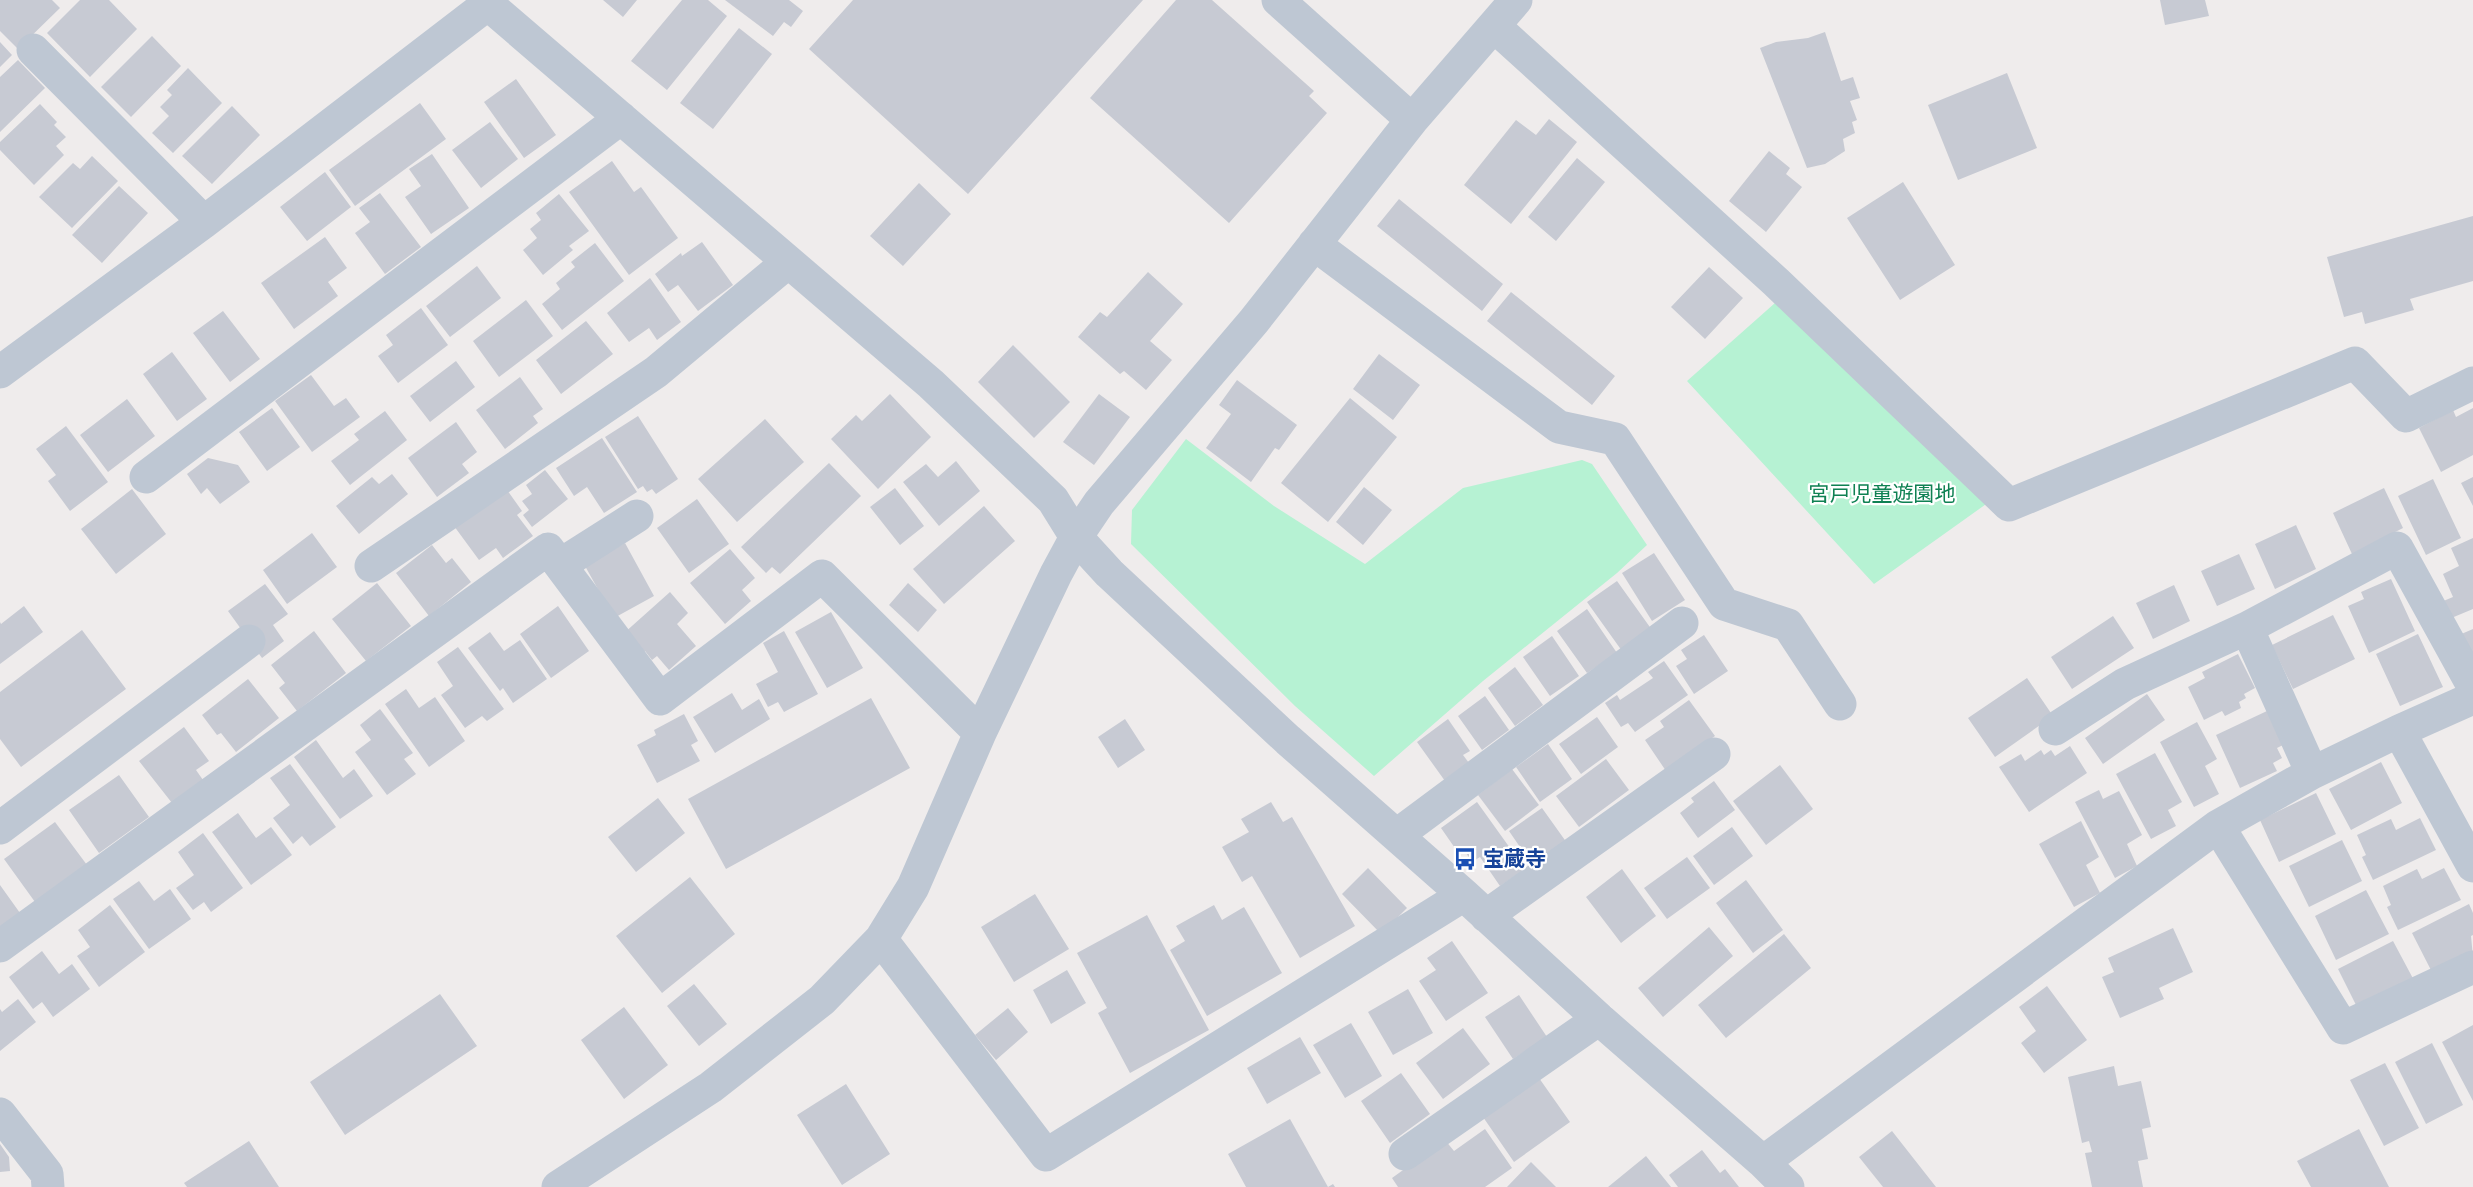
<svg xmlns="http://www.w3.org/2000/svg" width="2473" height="1187" font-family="'Source Sans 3','Noto Sans JP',sans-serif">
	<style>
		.green { fill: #b6f2d3 }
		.building { fill: #c7cad3 }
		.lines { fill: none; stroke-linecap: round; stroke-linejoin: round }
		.minor { stroke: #bec7d3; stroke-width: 33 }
		.labels { text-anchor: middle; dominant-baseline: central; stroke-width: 4.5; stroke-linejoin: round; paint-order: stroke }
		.park-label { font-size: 21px; fill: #0f8153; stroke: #fff }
		.transit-label { font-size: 21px; font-weight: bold; fill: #164399; stroke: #fff; text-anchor: start }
	</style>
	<rect width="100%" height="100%" fill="#efecec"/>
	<path class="green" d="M1775,303L1989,502L1874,584L1687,381Z
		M1186,439L1274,506L1365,564L1463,488L1582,460L1592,464L1647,545L1617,573L1483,681L1374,776L1295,706L1131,544L1132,510Z"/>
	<path class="building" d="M0,0H52L60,8L18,49L0,31Z
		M80,0H109L137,29L90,77L47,33Z
		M603,0H637L623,17Z
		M682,0H708L727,16L667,90L631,61Z
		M725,0H789L803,11L791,27L784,22L773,36Z
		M853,0H1143L968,194L809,49Z
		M1176,0H1212L1314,91L1309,96L1327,113L1229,223L1090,98Z
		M2160,0H2205L2209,16L2165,25Z
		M739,28L772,54L713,129L680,103Z
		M1825,32L1841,81L1853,77L1860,98L1850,101L1857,120L1852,122L1855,133L1843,139L1845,151L1825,164L1807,168L1760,48L1776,42L1808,38Z
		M152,36L181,66L131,117L101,87Z
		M0,42L12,55L0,67Z
		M18,60L45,88L0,132V77Z
		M188,68L222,103L173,153L152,133L169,116L160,107L172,95L167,90Z
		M2007,73L2037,148L1958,180L1928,105Z
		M516,79L556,135L524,158L484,102Z
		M420,103L446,139L355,206L329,170Z
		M40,104L57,122L54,125L66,137L56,146L64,155L34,185L0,150V142Z
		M232,106L260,135L212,184L182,156Z
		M1549,119L1577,142L1511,224L1464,185L1516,120L1536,135Z
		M490,122L518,159L481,188L452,150Z
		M1769,151L1790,168L1786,174L1802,187L1766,232L1729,201Z
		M432,154L469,208L431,234L405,197L421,186L409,169Z
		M92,156L118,181L72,228L39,197L73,163L80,169Z
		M1577,158L1605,182L1556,241L1528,217Z
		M612,161L634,192L641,187L678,238L629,275L569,192Z
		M325,172L351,207L307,241L280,207Z
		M1903,182L1955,265L1900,300L1847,218Z
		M919,183L951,214L903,266L870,236Z
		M119,186L148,213L102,263L72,235Z
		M380,193L421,247L385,274L355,233L370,222L359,208Z
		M559,194L589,231L569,246L573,250L543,275L523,250L537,238L530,229L541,220L536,213Z
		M1399,199L1503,284L1482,311L1377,226Z
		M2473,216V281L2410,299L2414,310L2365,324L2362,312L2344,317L2327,257Z
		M325,237L347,268L328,282L338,296L294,329L261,283Z
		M702,242L733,285L698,311L678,285L668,292L655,274L681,253L682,256Z
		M595,243L624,281L562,330L542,304L560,289L556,283L575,267L571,262Z
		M477,266L501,298L450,337L426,306Z
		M1709,267L1743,298L1705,339L1671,307Z
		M1148,272L1183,304L1150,341L1172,360L1146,390L1124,371L1120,374L1078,337L1100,312L1107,317Z
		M650,278L681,322L657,340L649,328L629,342L607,313Z
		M1511,292L1615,376L1592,405L1487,321Z
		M526,300L553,336L499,377L473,341Z
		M421,308L448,345L398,383L378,356L393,345L386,335Z
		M223,311L260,359L230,382L193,333Z
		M586,321L613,354L561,394L536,360Z
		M1013,345L1070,402L1034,438L978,382Z
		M172,352L207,399L177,421L143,374Z
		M1379,354L1420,385L1393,420L1353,389Z
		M456,361L475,387L430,422L410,396Z
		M311,375L334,406L346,398L360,417L312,452L275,401Z
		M520,377L543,409L533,416L538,423L505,449L476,410Z
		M1237,380L1297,425L1279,450L1275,448L1251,482L1206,448L1231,414L1219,405Z
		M890,394L931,437L878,489L831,439L856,415L862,421Z
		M1099,394L1130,417L1094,465L1063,442Z
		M1350,398L1397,437L1328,522L1281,483Z
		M127,399L155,436L108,472L80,435Z
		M272,408L300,447L267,471L239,432Z
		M2473,408V455L2441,472L2419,428L2453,410L2456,417Z
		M385,411L407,440L350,485L331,461L359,440L354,434Z
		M638,416L678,479L656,494L652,489L647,492L643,486L638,489L605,437Z
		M765,419L804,462L737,522L698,479Z
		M456,422L477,452L462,464L469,473L437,497L408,458Z
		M66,426L108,482L70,511L48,481L56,475L36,449Z
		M602,438L637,492L604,513L587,487L574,496L556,468Z
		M208,458L238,465L250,482L220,504L207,488L201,494L187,474Z
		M956,461L980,491L939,526L903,482L926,464L938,477Z
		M829,463L861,496L780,574L772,567L766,573L741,547Z
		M545,470L568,499L532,527L523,515L529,510L522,501L532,494L526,485Z
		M392,474L408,494L359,534L336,506L372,477L379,484Z
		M2473,477V506L2461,483Z
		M2433,479L2461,538L2426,555L2398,496Z
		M505,487L522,511L517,515L533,536L503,558L496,548L479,560L454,526Z
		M1364,487L1392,510L1363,545L1336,522Z
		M895,488L924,526L900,545L870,507Z
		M2384,488L2403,528L2352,554L2333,513Z
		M132,489L166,534L116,574L81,529Z
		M697,499L729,544L689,573L657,528Z
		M984,506L1015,541L944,604L913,569Z
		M2296,525L2316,569L2275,589L2255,544Z
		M312,533L337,567L287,604L263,570Z
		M2473,538V609L2449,619L2441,602L2453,597L2443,574L2459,566L2451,548Z
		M625,543L654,596L614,618L585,566Z
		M432,545L446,563L452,558L471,582L429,616L396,573Z
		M730,549L755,578L742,590L751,601L725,624L690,583Z
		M1654,553L1685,600L1652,621L1622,573Z
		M2239,554L2255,589L2217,606L2201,571Z
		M2391,579L2415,631L2369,653L2348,606L2364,599L2361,592Z
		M1617,581L1652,630L1622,651L1587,602Z
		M377,583L411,626L366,661L332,619Z
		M908,583L937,610L918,632L889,605Z
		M265,584L288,614L273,625L284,641L262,658L228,611Z
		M2174,585L2190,621L2153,639L2136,603Z
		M670,592L688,613L677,624L696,646L669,670L657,656L652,660L645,651L641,655L623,634Z
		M24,606L43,632L0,664V622L1,624Z
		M558,606L589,651L551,678L520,634Z
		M1587,609L1617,653L1587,673L1557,631Z
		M831,612L863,668L827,688L795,632Z
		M2333,615L2355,659L2293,689L2272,645Z
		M2113,616L2134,648L2072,689L2051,657Z
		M2473,629V665L2459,635Z
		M82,630L126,689L21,767L0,739V692Z
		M314,631L346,673L297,711L279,688L285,683L271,665Z
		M784,631L818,694L784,712L778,702L768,707L756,684L778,672L763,643Z
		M490,632L504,651L520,640L547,679L513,703L503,688L500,691L468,648Z
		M2418,634L2443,687L2400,706L2376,654Z
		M1704,635L1728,671L1694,694L1676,666L1687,659L1681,650Z
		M1552,636L1579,676L1550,696L1523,657Z
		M458,647L504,709L487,721L482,716L465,728L441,695L453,686L437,662Z
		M2238,654L2255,688L2244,694L2246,698L2239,702L2241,708L2225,716L2222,711L2204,720L2188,687L2205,678L2202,672Z
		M1664,661L1688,695L1635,732L1628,723L1621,727L1605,703L1617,695L1620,700L1653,678L1648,672Z
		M1515,667L1543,705L1515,726L1488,688Z
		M2027,678L2053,716L1995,757L1968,718Z
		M248,679L279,718L236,752L221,733L217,735L202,715Z
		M406,689L419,708L435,697L465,741L429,767L385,704Z
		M732,693L742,710L759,699L770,719L715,753L693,717Z
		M2147,694L2165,720L2103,764L2085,738Z
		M1485,696L1509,730L1482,750L1458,716Z
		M871,698L910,768L726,869L688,799Z
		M1689,700L1715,736L1666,771L1645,740L1664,727L1660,721Z
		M380,709L413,753L404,759L416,774L387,795L355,752L371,740L360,725Z
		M2267,711L2283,745L2277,748L2282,758L2273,763L2277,771L2240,788L2216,735Z
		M684,714L698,741L691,745L700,761L657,783L637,745L656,735L654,730Z
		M1597,717L1618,747L1581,774L1559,744Z
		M1125,719L1145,750L1118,768L1098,737Z
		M1448,719L1470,751L1463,755L1469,763L1445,781L1417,742Z
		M2197,722L2217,759L2205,766L2219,794L2194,807L2160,742Z
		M184,727L209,761L196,770L203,780L172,803L139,761Z
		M316,740L343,778L354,769L373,796L340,819L294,757Z
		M1548,744L1572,779L1540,802L1516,767Z
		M2070,746L2087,773L2029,812L1999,767L2021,754L2025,761L2041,750L2044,755L2051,750L2055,756Z
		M2155,753L2182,802L2168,810L2176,826L2151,839L2116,774Z
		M1606,759L1629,790L1579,827L1556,796Z
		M2381,762L2402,803L2351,830L2329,789Z
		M290,764L336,827L310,846L302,836L293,844L273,818L290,805L270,778Z
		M1780,765L1813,809L1766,845L1733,801Z
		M1512,769L1539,805L1505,831L1478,795Z
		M119,775L149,817L99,853L69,810Z
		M1714,781L1735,810L1698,838L1680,813L1694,802L1691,798Z
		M2099,790L2103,799L2119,791L2142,835L2127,844L2137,866L2115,878L2075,802Z
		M2316,793L2336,834L2279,862L2260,820Z
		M658,798L685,833L636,872L608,837Z
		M1271,802L1283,822L1292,817L1355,926L1300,958L1252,876L1242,882L1222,847L1249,832L1241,819Z
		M1477,802L1525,869L1500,886L1480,857L1472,862L1462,847L1457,851L1441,828Z
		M1542,808L1567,843L1533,866L1509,831Z
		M238,813L256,838L271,827L292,855L251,885L212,832Z
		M2420,818L2436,850L2373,880L2362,857L2366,855L2357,835L2391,819L2396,830Z
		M2081,821L2099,857L2086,865L2100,893L2074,907L2039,844Z
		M55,822L87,865L35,902L4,859Z
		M1732,827L1753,856L1714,885L1693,856Z
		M203,833L243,888L211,912L204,902L193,910L176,888L194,875L178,852Z
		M2342,840L2362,881L2309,907L2289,866Z
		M1687,857L1710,888L1667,919L1644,888Z
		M1368,868L1407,908L1381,934L1342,894Z
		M2444,868L2461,900L2398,930L2387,907L2391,905L2383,886L2417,869L2422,879Z
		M1622,869L1656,916L1621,943L1586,897Z
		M690,877L735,934L662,993L616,936Z
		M1746,880L1783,930L1753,953L1716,903Z
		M139,881L154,901L170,889L191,919L149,949L113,899Z
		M0,885L20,913L0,928Z
		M2366,890L2389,934L2336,960L2315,916Z
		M1035,894L1069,949L1014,982L981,927Z
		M2469,904L2473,913V935L2471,936L2473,957L2434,976L2412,933Z
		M110,905L145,952L99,987L77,956L90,947L78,930Z
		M1214,905L1222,920L1244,907L1282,973L1207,1016L1170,950L1185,941L1176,926Z
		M1147,915L1209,1030L1130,1073L1098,1013L1107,1008L1077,953Z
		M1709,927L1733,956L1663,1017L1638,988Z
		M2173,928L2193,972L2159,988L2164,999L2120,1018L2102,977L2114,972L2108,958Z
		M1784,934L1811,968L1726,1038L1698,1005Z
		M1452,941L1488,993L1446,1021L1419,981L1436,970L1427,958Z
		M2393,941L2417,986L2361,1015L2338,969Z
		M42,951L59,974L72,964L90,989L53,1017L42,1002L33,1009L9,977Z
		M1067,970L1086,1003L1051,1024L1033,990Z
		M694,984L727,1024L699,1046L667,1006Z
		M2047,986L2087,1040L2044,1073L2021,1043L2036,1031L2019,1007Z
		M1408,989L1433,1033L1393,1055L1368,1012Z
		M440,994L477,1046L345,1135L310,1082Z
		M1519,995L1547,1037L1513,1059L1485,1017Z
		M18,999L36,1022L0,1051V1009L2,1012Z
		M624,1007L668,1065L624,1099L581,1040Z
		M1008,1008L1028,1032L996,1060L975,1035Z
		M1351,1023L1382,1076L1345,1098L1313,1045Z
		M2473,1025V1101L2442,1042Z
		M1463,1028L1490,1064L1443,1099L1416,1063Z
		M1300,1037L1321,1073L1267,1104L1247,1068Z
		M2432,1043L2463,1105L2426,1124L2395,1062Z
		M2385,1063L2419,1128L2384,1146L2350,1080Z
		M2114,1066L2118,1086L2141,1081L2151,1127L2142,1129L2148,1159L2138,1161L2143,1187H2092L2085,1153L2092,1152L2089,1141L2082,1143L2068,1077Z
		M1401,1073L1430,1114L1390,1143L1361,1101Z
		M1539,1078L1570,1122L1514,1162L1483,1117Z
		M846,1084L890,1154L842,1185L797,1115Z
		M1290,1119L1328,1187L1333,1184L1335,1187H1246L1228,1154Z
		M1485,1129L1512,1168L1485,1187H1398L1392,1178L1445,1140L1454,1151Z
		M2359,1129L2389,1187H2311L2297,1161Z
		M1892,1131L1936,1187H1883L1859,1157Z
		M249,1141L279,1187H187L184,1183Z
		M0,1144L9,1157L10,1171L0,1172Z
		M1702,1150L1720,1173L1725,1169L1739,1187H1678L1669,1175Z
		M1646,1156L1671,1187H1608Z
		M1531,1162L1556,1187H1507Z"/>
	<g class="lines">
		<path class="minor" d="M483,0L931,384L1053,500L1076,537L1109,573L1288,740L1464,895L1599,1019L1763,1162L1788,1187
			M1278,0L1412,120
			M1494,26L1776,282L2009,505L2355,363L2406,416L2473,383
			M33,50L204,222
			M1314,244L1559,427L1615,439L1724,604L1788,625L1840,704
			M0,372L204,222L488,4
			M146,477L621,118
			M560,565L637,516
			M371,566L656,372L788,262
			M2055,729L2125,684L2247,628
			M2399,731L2473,698
			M2312,773L2247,628L2397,548L2473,686
			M2218,826L2343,1028L2473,967
			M0,828L249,641
			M1397,835L1682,623
			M1486,916L1714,754
			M881,939L1046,1155L1464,895
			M0,946L548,549L660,699L822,576L980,733
			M0,1114L47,1174L48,1187
			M1405,1154L1599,1019
			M1763,1162L2218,826L2312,773L2399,731L2473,866
			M558,1187L711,1087L822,1000L881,939L913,887L980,733L1056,574L1076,537L1099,503L1254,321L1412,120L1516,0"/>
	</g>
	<defs>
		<g id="bus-bare" transform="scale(1.8)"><path d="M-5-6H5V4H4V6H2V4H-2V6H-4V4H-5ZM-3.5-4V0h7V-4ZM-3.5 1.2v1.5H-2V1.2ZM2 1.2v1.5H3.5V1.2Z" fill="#1a4fb4" stroke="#fff" stroke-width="2.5" paint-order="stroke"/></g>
	</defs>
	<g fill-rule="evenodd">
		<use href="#bus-bare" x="1465" y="859"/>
	</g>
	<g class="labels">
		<g class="park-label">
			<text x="1882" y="494">宮戸児童遊園地</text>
		</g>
		<g class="transit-label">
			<text x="1483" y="859">宝蔵寺</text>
		</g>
	</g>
</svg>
